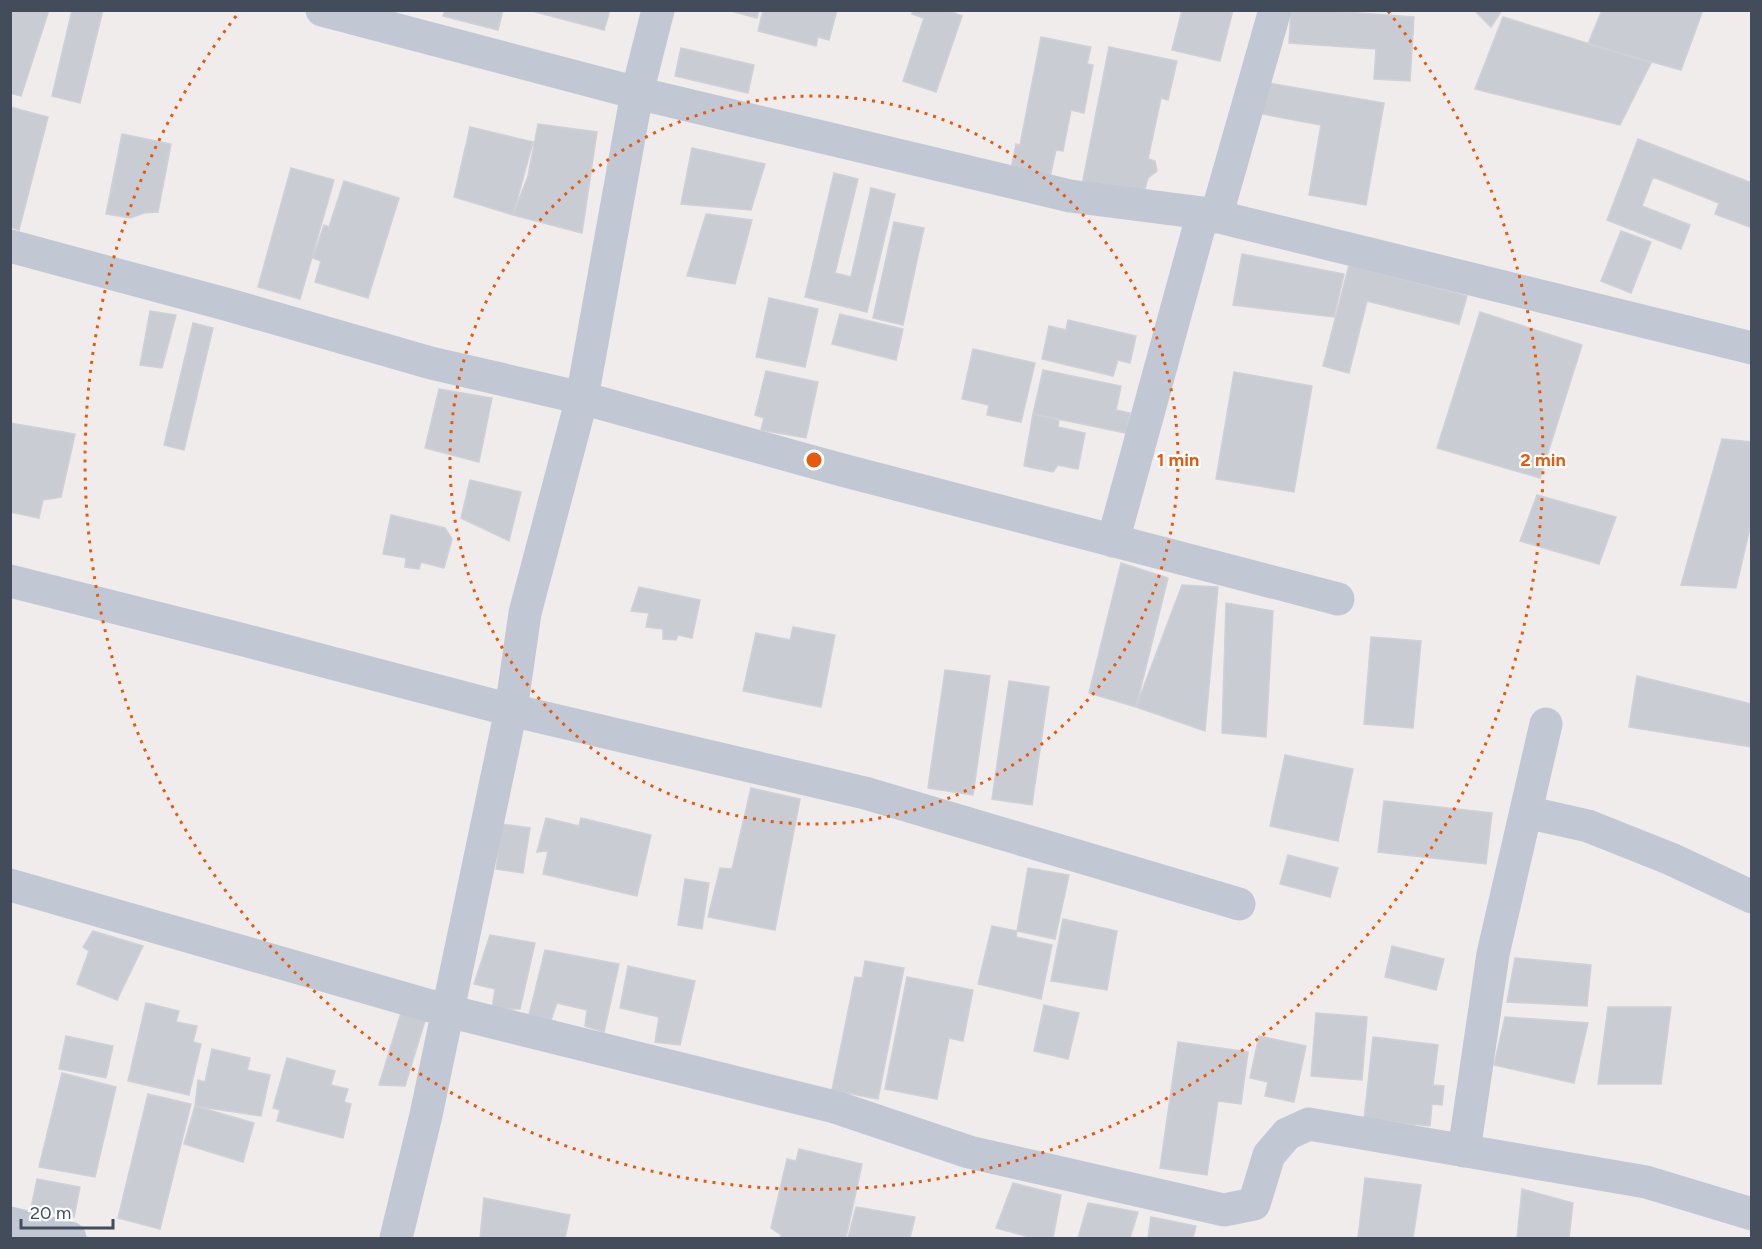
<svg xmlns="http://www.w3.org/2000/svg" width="1762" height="1249" font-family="Figtree,sans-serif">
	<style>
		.building { fill: #caccd4; stroke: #cfd0d8; stroke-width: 1.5 }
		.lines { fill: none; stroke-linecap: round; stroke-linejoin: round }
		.minor { stroke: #c1c8d4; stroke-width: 33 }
		.ring { fill: none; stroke: #e8590c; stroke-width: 3; stroke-dasharray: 3 6 }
		.centre { fill: #e8590c; stroke: #fff; stroke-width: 3 }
		.ring-label { font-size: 18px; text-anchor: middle; font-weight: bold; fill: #e8590c; stroke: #fff; stroke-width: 4.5; stroke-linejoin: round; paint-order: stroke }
	</style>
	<rect width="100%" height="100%" fill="#efeceb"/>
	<path class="building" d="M10,10H49L21,96L10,93Z
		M72,10H103L80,103L52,96Z
		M445,10H503L498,30L443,16Z
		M528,10H610L604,30Z
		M727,10H759L757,18Z
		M763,10H837L829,40L818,37L816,46L758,31Z
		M913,10H947L962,16L936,92L903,81L924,18L912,14Z
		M1182,10H1233L1220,61L1172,50Z
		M1291,10H1318L1414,17L1410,81L1374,79L1376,49L1289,43Z
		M1474,10H1502L1491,27Z
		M1602,10H1703L1681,70L1588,44Z
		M1503,17L1651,63L1620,125L1475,89Z
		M1041,37L1091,47L1087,64L1093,65L1084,113L1071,110L1063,151L1056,150L1050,177L1011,169L1016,144L1020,145Z
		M1109,47L1177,61L1168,100L1161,98L1148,159L1155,161L1157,171L1148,178L1144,192L1082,185Z
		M681,48L754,65L748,93L675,76Z
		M1257,81L1384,103L1366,205L1309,195L1321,125L1252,112Z
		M10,107L48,117L19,230L10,227Z
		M538,124L597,132L582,233L513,215L528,176Z
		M470,127L533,142L513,215L454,197Z
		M122,134L171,144L158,212L144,213L130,218L106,214Z
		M1638,139L1752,183V223L1750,227L1715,214L1719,203L1653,177L1642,206L1690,225L1681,249L1607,220Z
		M692,148L765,164L751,210L681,204Z
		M291,168L334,180L300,299L258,287Z
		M834,173L858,179L835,273L851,277L871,188L895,194L867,312L805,297Z
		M344,181L399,198L368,298L315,282L321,261L313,258L324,225L329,227Z
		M706,214L752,220L735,284L687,276Z
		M894,222L924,228L903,325L873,318Z
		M1621,231L1651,242L1631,293L1601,281Z
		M1242,254L1344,274L1334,317L1233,305Z
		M1349,265L1467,296L1459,324L1367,301L1349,373L1323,366Z
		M769,298L818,309L805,367L756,357Z
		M150,311L176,315L162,368L140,365Z
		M1480,312L1582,345L1540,478L1437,448Z
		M840,314L903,329L896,360L832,344Z
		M1068,320L1136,336L1130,363L1118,360L1113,376L1042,359L1049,326L1066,330Z
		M193,323L213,328L184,450L164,445Z
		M973,349L1035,363L1021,422L987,415L989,405L962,399Z
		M1043,370L1121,386L1116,410L1130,413L1126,433L1033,414Z
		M766,371L818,382L806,438L761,430L764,418L755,415Z
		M1234,372L1312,386L1294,492L1216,479Z
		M439,389L492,398L479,462L425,448Z
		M1033,414L1059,420L1058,427L1085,433L1078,469L1058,465L1053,472L1024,466Z
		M10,423L75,434L61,497L43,500L39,518L10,512Z
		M1722,439L1752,442V519L1736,588L1681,585Z
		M470,480L521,492L509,541L461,518Z
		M1537,495L1616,517L1599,564L1520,541Z
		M391,515L445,528L452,539L444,568L421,562L419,569L405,567L406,558L383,554Z
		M1121,563L1168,578L1136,707L1089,693Z
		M1182,585L1218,587L1205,731L1136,707Z
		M639,587L700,600L692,638L678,635L676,640L663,639V629L646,627L649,613L631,611Z
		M1226,603L1273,611L1266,737L1222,733Z
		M793,627L835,635L821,707L743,691L756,633L790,640Z
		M1371,637L1421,641L1413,728L1364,724Z
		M945,670L990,676L973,795L928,788Z
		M1637,676L1752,704V747L1629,727Z
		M1009,681L1049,687L1032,805L992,799Z
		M1285,755L1353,769L1338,841L1270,826Z
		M751,788L800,799L775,930L708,917L720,868L732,869Z
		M1384,801L1492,813L1486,864L1378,852Z
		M546,818L579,826L581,818L651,835L637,896L543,874L548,851L537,852Z
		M502,824L530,828L523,873L496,869Z
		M1288,855L1338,868L1330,897L1280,884Z
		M1028,868L1069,875L1055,939L1017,931Z
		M685,879L709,883L702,929L678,925Z
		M1063,919L1117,931L1107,990L1051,981Z
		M992,926L1017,931L1016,937L1052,945L1041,999L978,984Z
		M93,931L143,946L117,1000L77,984L89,951L83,947Z
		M490,935L535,943L520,1009H492L495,989L474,984Z
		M1392,946L1444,959L1436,990L1385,977Z
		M545,950L619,964L604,1032L585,1026L587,1010L557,1003L551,1020L529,1015Z
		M1515,958L1591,965L1587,1006L1507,1002Z
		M865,961L904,968L878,1099L832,1090L855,977L862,978Z
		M628,966L695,981L680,1045L655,1042L659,1017L620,1008Z
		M907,977L973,990L963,1041L949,1038L937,1099L885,1089Z
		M146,1003L179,1011L176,1022L197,1026L193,1042L201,1044L189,1095L128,1081Z
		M1044,1005L1079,1013L1068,1059L1034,1051Z
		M1608,1007H1671L1661,1084H1598Z
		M401,1013L425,1021L405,1086L379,1085Z
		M1316,1013L1367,1017L1362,1080L1311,1076Z
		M1505,1017L1588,1023L1574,1083L1494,1065Z
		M66,1036L113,1046L106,1078L59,1069Z
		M1259,1036L1306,1046L1294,1102L1265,1096L1268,1082L1250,1078Z
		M1373,1037L1438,1045L1433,1085L1444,1086L1442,1105L1432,1104L1430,1126L1364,1119Z
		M1178,1042L1248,1052L1241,1104L1218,1101L1207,1175L1160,1168Z
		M212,1049L250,1058L247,1070L270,1075L261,1116L195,1106L198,1080L205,1082Z
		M287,1058L335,1071L331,1085L348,1089L344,1102L351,1104L343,1138L277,1121L280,1110L273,1108Z
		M62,1073L116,1087L95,1177L39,1167Z
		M148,1094L191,1104L160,1229L118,1218Z
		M195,1106L254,1123L243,1162L184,1144Z
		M799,1149L862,1164L846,1238H780L781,1235L771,1228L787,1159L796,1161Z
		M1365,1178L1421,1185L1413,1238H1358Z
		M37,1179L80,1187L74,1217L31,1208Z
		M1013,1183L1061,1195L1053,1238H1033L996,1228Z
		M1522,1189L1573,1203L1569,1238H1517Z
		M484,1198L570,1215L565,1238H480Z
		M1088,1203L1138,1212L1130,1238H1078Z
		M856,1207L915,1217L910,1238H848Z
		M1151,1217L1196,1226L1193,1238H1148Z"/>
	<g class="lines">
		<path class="minor" d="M322,10L637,93L1070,196L1203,213L1752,348
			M1216,217L1275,10
			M10,246L229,305L431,363L582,398L842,470L1338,599
			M1113,541L1203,213
			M10,581L240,639L511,710L865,793L1239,904
			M1526,812L1588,826L1671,859L1752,897
			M10,885L448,1011L835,1107L969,1152L1224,1210L1254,1204L1269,1155L1287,1134L1309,1124L1646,1182L1752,1214
			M1464,1151L1493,954L1546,724
			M10,1223L70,1238
			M396,1238L426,1115L511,710L525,613L582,398L637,93L658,10"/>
	</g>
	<g class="ring">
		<circle cx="814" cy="460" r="364"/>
		<path d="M1388 11A729 729 0 1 1 240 11"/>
	</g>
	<circle cx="814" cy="460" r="9" class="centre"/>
	<g class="ring-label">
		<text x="1178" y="466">1 min</text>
		<text x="1543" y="466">2 min</text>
	</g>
	<rect width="1762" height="1249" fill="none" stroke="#434c5a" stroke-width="24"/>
	<path d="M21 1219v9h92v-9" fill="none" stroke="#434c5a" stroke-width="3"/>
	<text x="30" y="1219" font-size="18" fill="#434c5a" stroke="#ffffff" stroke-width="4.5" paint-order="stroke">20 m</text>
</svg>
